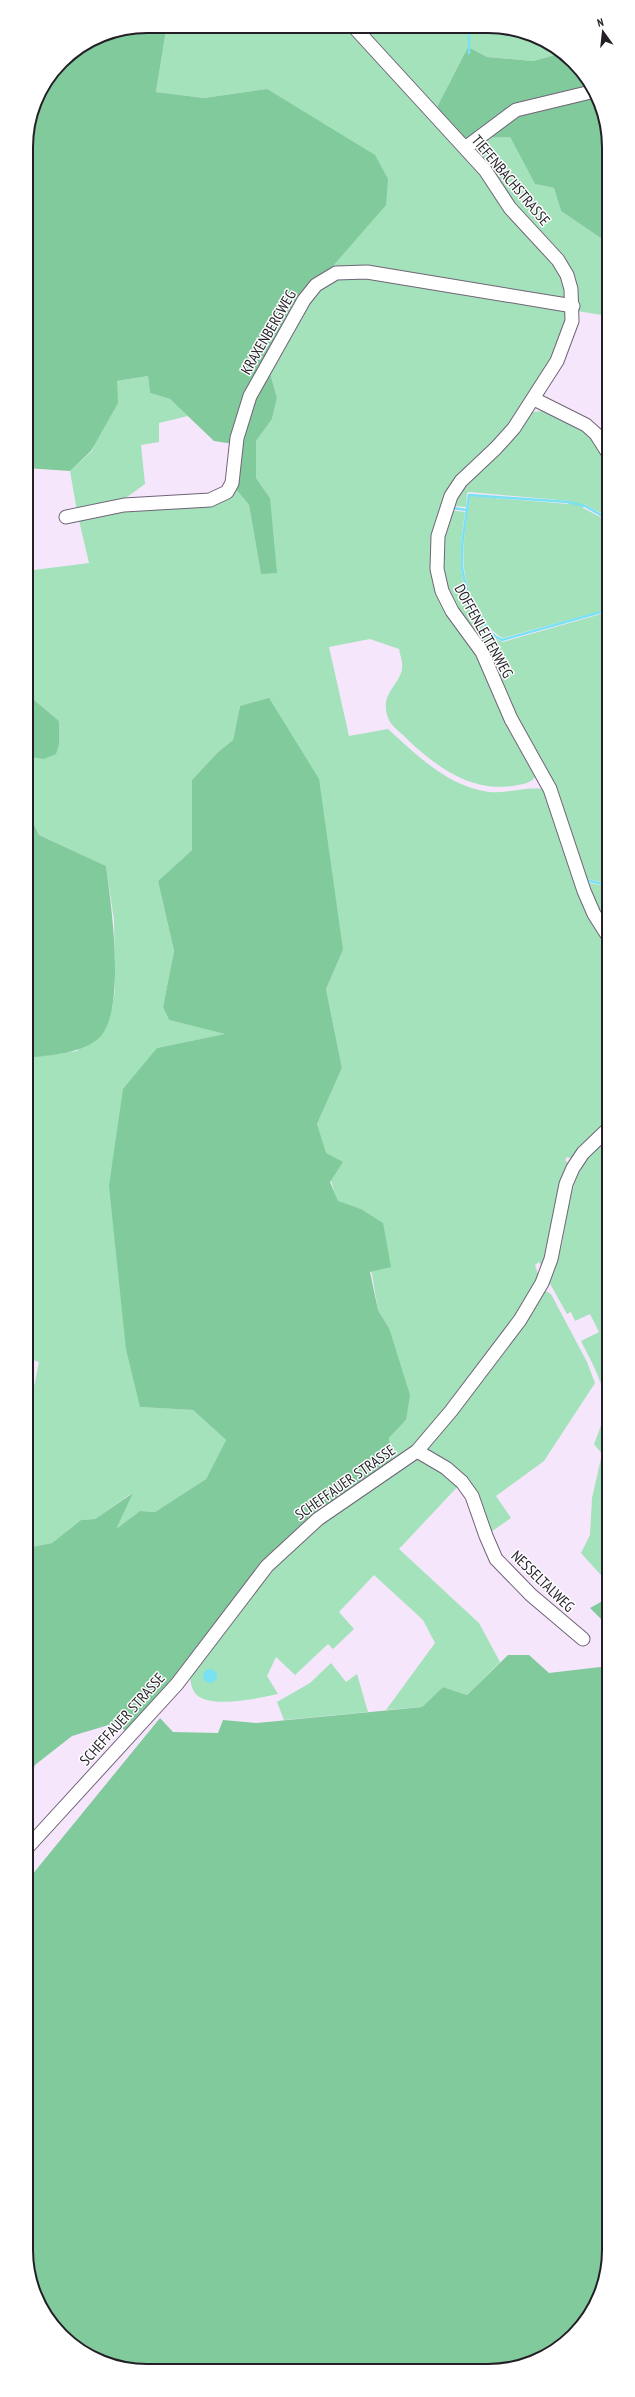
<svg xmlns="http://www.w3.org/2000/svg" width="635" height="2397" font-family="'PT Sans Narrow',sans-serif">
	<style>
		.green { fill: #a3e2ba }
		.forest { fill: #80ca9c }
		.water { fill: #78e1f2 }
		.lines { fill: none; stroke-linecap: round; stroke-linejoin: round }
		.stream { stroke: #78e1f2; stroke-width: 2.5 }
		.minor-casing { stroke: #706477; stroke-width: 15 }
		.minor { stroke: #fff; stroke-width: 13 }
		.labels { text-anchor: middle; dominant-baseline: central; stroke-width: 3; stroke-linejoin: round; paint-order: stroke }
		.street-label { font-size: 15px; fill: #241f27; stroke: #fff }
		.rim { fill: none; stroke: #241f27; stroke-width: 2 }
	</style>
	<rect width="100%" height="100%" fill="#f5e6fc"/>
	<path class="green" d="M143,27H348L455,144L559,267L569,300L428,279L328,274L332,267L267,89L204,98L156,92L166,30Z
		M359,27L512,28L548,42L563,53L533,61L487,57L468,47L435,111Z
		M510,137L535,184L554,188L561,211L608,243V316L577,311V297L473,148L482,138Z
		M346,274L561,306L568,312L562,340L525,409L456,481L435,573L476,648L536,775C533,782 525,784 518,785C474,794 439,769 408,740C403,734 393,728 389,720C377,694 402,684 402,667C403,662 400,655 399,649L370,639L329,647L349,736L388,729C418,756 447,786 489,792C508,794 528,785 547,790L608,941V1123L573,1159L567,1157L565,1160L569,1164L543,1269L539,1262L535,1265L539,1277L525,1304L414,1448L393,1465L389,1438L406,1420L389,1328L378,1310L361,1209L338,1202C328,1176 325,1150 317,1124L342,1068L326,989L343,950L280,720L269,699L240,706L233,740L217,753L192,780V850L158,881L174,951L163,1007L169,1020L226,1034L157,1048L140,1407L193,1410L226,1440L206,1479L155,1512L140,1511L115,1530L132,1493L95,1519L81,1520L52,1543L27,1548V1421L39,1362L27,1358V1058L77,1051L112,1009L115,990L114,920L106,866L39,835L27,810L26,752L30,757L59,744V721L26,693V571L89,563L78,516L170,507L235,488L249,505L261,574L270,498L256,478V441L272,419L277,398L270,373L322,284Z
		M148,376L150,393L170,399L188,416L159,423V442L141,445L145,484L119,503L77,511L70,471L92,451L117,381Z
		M542,411L584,428L608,459V465L603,471L608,477V517L584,504L583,508L608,521V609L503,638C494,634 485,623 480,614C455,573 464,541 470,496L568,504L570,501L469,492L467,493L466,507L450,506L455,495L526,416L533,412Z
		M449,510L465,512C459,555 456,577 477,616C483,627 492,638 503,642L608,612V909L598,915L583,882L601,885L602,882L582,878L557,796L446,593L439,549Z
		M608,1139V1583L581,1553L590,1535L592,1498L602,1454L594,1444C614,1398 602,1383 581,1341L599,1332L590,1314L575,1321L571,1312L567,1314L549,1282L562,1244L569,1200L576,1179L586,1160Z
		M546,1291L551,1294L587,1362L595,1383L544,1461L496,1496L511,1518L488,1534L475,1494L426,1452L427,1447L541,1292Z
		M414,1459H422L461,1483L399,1549L479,1623L500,1662L467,1695L443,1687L422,1707L386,1710L435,1643L423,1620L374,1575L339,1612L354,1629L333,1649L328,1644L295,1675L276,1657L267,1676L278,1694C259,1698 215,1708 198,1696C191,1691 190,1680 190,1673L244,1599L298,1540Z
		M331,1663L346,1682L357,1674L368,1712L284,1720L277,1702L310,1683Z"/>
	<path class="forest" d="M143,27L166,30L156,92L204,98L267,89L375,155L388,179L386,205L332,267L270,373L277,398L272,419L256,441V478L270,498L277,573L261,574L249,505L235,488L240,445L214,441L170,399L150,393L148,376L117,381L118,403L91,451L70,471L26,468V139L35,100L62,61L101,35Z
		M468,47L487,57L533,61L563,53L574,62L596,93L608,131V243L561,211L554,188L535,184L510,137L460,139L435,111Z
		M26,693L59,721V744L56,754L44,759L30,757L26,752Z
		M269,698L319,779L343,950L326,989L342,1068L317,1124L326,1153L343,1162L330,1182L338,1201L361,1209L383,1223L391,1267L370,1272L378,1310L389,1328L410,1395L406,1420L389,1438L393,1465L305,1523L131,1735L115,1723L72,1736L35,1765L27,1788V1548L52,1543L81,1520L95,1519L133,1493L116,1529L140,1511L155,1512L206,1479L226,1440L193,1410L140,1407L126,1349L109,1186L123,1089L157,1048L225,1034L169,1020L163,1007L174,951L158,881L192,850V780L217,753L233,740L240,706Z
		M27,810L39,835L106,866C111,903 126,1006 101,1036C84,1054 49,1055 27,1058Z
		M608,1598L609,1627L590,1608Z
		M508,1655H529L549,1673L609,1666V2258L600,2296L579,2330L542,2358L504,2370L123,2369C84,2354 61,2342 39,2305C33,2294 31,2278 27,2266V1881L160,1718L173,1732L218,1733L223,1720L257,1723L422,1707L443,1687L467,1695Z"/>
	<path class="water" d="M203 1676a7 7 0 1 1 14 0a7 7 0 1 1-14 0Z"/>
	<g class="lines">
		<path class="stream" d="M469,53V28
			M452,508L467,510L469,495L568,502L585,506L608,519
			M467,510C460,555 456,577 481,618C485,625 493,637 502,640L608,610
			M585,880L608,885"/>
		<g class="minor-casing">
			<path id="minor" d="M354,27L485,170L510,208L558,260L567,275L571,289L572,321L557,361L514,428L496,448L461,481L451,496L438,536L437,569L442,591L452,611L482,652L511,719L550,789L584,891L594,914L608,936
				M465,148L516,110L595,91
				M534,399L586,425L596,434L608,453
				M66,517L124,505L210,500L227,492L232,483L237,438L250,396L304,300L316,285L336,273L367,272L573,306
				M417,1451L446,1468L462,1482L472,1496L486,1536L496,1559L531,1595L583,1639
				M27,1848L177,1684L267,1566L318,1519L417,1451L451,1411L520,1320L542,1283L551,1259L566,1184L573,1168L583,1153L608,1129"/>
		</g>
		<use href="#minor" class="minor"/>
	</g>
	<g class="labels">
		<g class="street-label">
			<text transform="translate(511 180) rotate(50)">TIEFENBACHSTRASSE</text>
			<text transform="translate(268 332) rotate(-60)">KRAXENBERGWEG</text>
			<text transform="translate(484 631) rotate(61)">DOFFENLEITENWEG</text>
			<text transform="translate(345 1482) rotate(-35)">SCHEFFAUER STRASSE</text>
			<text transform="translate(543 1581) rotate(44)">NESSELTALWEG</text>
			<text transform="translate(122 1719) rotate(-48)">SCHEFFAUER STRASSE</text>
		</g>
	</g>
	<path d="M0 0H635V2397H0ZM147 33H488A114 114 0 0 1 602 147V2250A114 114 0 0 1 488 2364H147A114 114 0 0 1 33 2250V147A114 114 0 0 1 147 33Z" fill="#fff" fill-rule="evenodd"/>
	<path class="rim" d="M147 33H488A114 114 0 0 1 602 147V2250A114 114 0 0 1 488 2364H147A114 114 0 0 1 33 2250V147A114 114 0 0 1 147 33Z"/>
	<g transform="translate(603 32) rotate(345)" stroke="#ffffff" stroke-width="3" paint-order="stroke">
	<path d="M0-3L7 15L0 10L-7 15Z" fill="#241f27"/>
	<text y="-6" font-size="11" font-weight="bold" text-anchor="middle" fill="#241f27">N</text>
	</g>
</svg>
